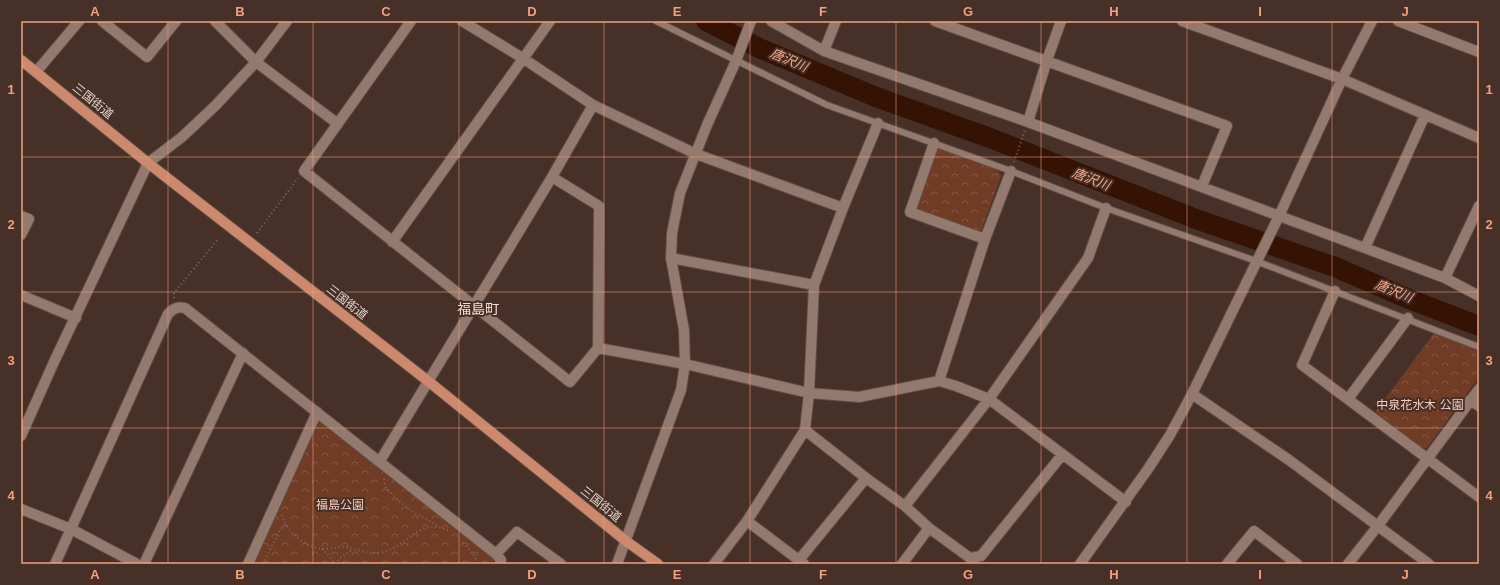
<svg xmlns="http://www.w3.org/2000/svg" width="1500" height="585" font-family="Arial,'Noto Sans JP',sans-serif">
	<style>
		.park { fill: url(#park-crowns) }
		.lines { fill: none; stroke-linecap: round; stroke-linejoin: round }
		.river { stroke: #351203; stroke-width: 20 }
		.lane-casing { stroke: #604d44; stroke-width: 8 }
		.street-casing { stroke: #604d44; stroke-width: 12 }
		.secondary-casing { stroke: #604d44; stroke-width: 12 }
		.primary-casing { stroke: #604d44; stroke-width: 12 }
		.path { stroke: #7e6a62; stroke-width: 2; stroke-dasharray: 1 3; stroke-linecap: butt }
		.lane { stroke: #94796e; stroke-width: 6 }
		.street { stroke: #94796e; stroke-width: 10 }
		.secondary { stroke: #94796e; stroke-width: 10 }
		.primary { stroke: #cc896e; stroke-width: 10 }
		.grid { fill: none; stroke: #f2a07f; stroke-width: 1; stroke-opacity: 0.55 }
		.labels { text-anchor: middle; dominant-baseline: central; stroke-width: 4; stroke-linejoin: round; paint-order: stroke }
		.street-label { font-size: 12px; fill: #e3d4ce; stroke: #473027 }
		.park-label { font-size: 12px; fill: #f8cdbc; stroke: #473027 }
		.water-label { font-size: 13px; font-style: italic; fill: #faa988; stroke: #473027 }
		.quarter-label { font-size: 14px; fill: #fbdace; stroke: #473027 }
		.neatline { fill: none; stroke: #f2a07f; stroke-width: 1.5 }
		.grid-label { font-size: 13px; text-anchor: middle; font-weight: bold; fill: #f2a07f }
	</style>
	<defs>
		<pattern id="park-crowns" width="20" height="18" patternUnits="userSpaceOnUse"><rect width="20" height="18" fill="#713c26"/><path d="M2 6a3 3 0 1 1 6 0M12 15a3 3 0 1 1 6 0" fill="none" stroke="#855744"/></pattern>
	</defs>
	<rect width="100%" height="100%" fill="#473027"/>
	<path class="park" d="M939,149L998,170L1001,176L981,231L978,233L919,212L917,208L934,152Z
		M1434,333L1479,350V377L1427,448L1421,449L1374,414Z
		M317,412L494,559L492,564H248Z"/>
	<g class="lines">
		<path class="river" d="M706,21L759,48L876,97L990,138L1196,219L1335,267L1409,299L1479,326"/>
		<g class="lane-casing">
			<path id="lane" d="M656,21L827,105L1011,171L1106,208L1256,261L1479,347"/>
		</g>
		<g class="street-casing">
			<path id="street" d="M102,21L147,57L176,21
				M215,21L256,62L338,124
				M411,21L304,171L570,382L598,348L599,206L552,177
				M462,21L524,59L593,105L696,154L843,208
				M771,21L824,51L1028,122L1445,278L1479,296
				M935,21L1227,126L1202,186
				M1372,21L1342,79L1479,138
				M1398,21L1479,52
				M824,51L836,21
				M36,72L79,21
				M1028,122L1047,60L1061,21
				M934,143L910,212L985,239
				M21,216L29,219L21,235
				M392,242L550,21
				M1365,248L1425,115
				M671,258L814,285
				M1445,278L1479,206
				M1335,291L1302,365L1479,497
				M21,295L76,318
				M598,348L685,364L809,393L859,397L939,381L956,386L989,399L1126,502
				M939,381L985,239L1011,171
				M1348,399L1408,318
				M1470,400L1479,406
				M805,430L866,478L905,506L929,528L970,558L981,556L1062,455
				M380,461L552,177L593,105
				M905,506L989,399L1088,258L1106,208
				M747,521L804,564
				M71,529L137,564
				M496,554L517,532L561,564
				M799,560L866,478
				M144,564L243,353
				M248,564L317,412
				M714,564L747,521L805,430L809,393L814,285L843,208L878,123
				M902,564L929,528
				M1227,564L1254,531L1297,564
				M1348,564L1377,527L1479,389"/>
		</g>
		<g class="secondary-casing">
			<path id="secondary" d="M1192,394L1289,460L1429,564
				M21,436L53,364L148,163L182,137L216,105L256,62L287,21
				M21,509L71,529
				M55,564L168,314C173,309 177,306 185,308L496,554L501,560L500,564
				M617,564L681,390L685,364L684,330L671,258L672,233L680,193L707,125L736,61L751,21
				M1080,564L1148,469L1170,435L1192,394L1279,216L1342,79L1182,21"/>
		</g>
		<g class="primary-casing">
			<path id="primary" d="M21,60L148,163L428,381L626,541L658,564"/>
		</g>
		<path class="path" d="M1014,162L1025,130
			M257,233L298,178
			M174,298V293L219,238
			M384,479L386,488L399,501L416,514L439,526
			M282,515C288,534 306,548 325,549C333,549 339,546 347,547C359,550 370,555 383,552C408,546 420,516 449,531
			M463,543L474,555L478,564
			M322,549L330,557L335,564
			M263,564L280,530L287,524
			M335,564L340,558L352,550"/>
		<use href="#lane" class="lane"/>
		<use href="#street" class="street"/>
		<use href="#secondary" class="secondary"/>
		<use href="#primary" class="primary"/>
	</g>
	<path class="grid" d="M168,21V564M313,21V564M459,21V564M604,21V564M750,21V564M896,21V564M1041,21V564M1187,21V564M1332,21V564M21,157H1479M21,292H1479M21,428H1479"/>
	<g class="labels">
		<g class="street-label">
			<text transform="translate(93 101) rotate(39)">三国街道</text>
			<text transform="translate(347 302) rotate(38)">三国街道</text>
			<text transform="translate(601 504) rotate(39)">三国街道</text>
		</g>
		<g class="park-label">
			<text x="1420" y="405">中泉花水木 公園</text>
			<text x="340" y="505">福島公園</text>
		</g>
		<g class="water-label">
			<text transform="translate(789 60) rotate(23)">唐沢川</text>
			<text transform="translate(1091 179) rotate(21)">唐沢川</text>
			<text transform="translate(1394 291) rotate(22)">唐沢川</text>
		</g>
		<g class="quarter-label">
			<text x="478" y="309">福島町</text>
		</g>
	</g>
	<rect width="1500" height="585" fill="none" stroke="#473027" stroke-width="44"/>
	<rect x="22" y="22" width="1456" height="541" class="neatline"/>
	<g class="grid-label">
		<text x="95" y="16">A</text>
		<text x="240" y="16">B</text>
		<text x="386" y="16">C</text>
		<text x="532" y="16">D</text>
		<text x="677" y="16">E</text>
		<text x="823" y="16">F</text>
		<text x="968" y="16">G</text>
		<text x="1114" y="16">H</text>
		<text x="1260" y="16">I</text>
		<text x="1405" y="16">J</text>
		<text x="11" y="94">1</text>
		<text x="1489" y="94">1</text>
		<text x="11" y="229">2</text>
		<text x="1489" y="229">2</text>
		<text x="11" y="365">3</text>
		<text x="1489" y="365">3</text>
		<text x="11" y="500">4</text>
		<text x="1489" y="500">4</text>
		<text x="95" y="579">A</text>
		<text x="240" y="579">B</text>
		<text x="386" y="579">C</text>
		<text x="532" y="579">D</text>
		<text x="677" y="579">E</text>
		<text x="823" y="579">F</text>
		<text x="968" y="579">G</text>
		<text x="1114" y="579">H</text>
		<text x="1260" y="579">I</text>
		<text x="1405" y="579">J</text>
	</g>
</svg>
